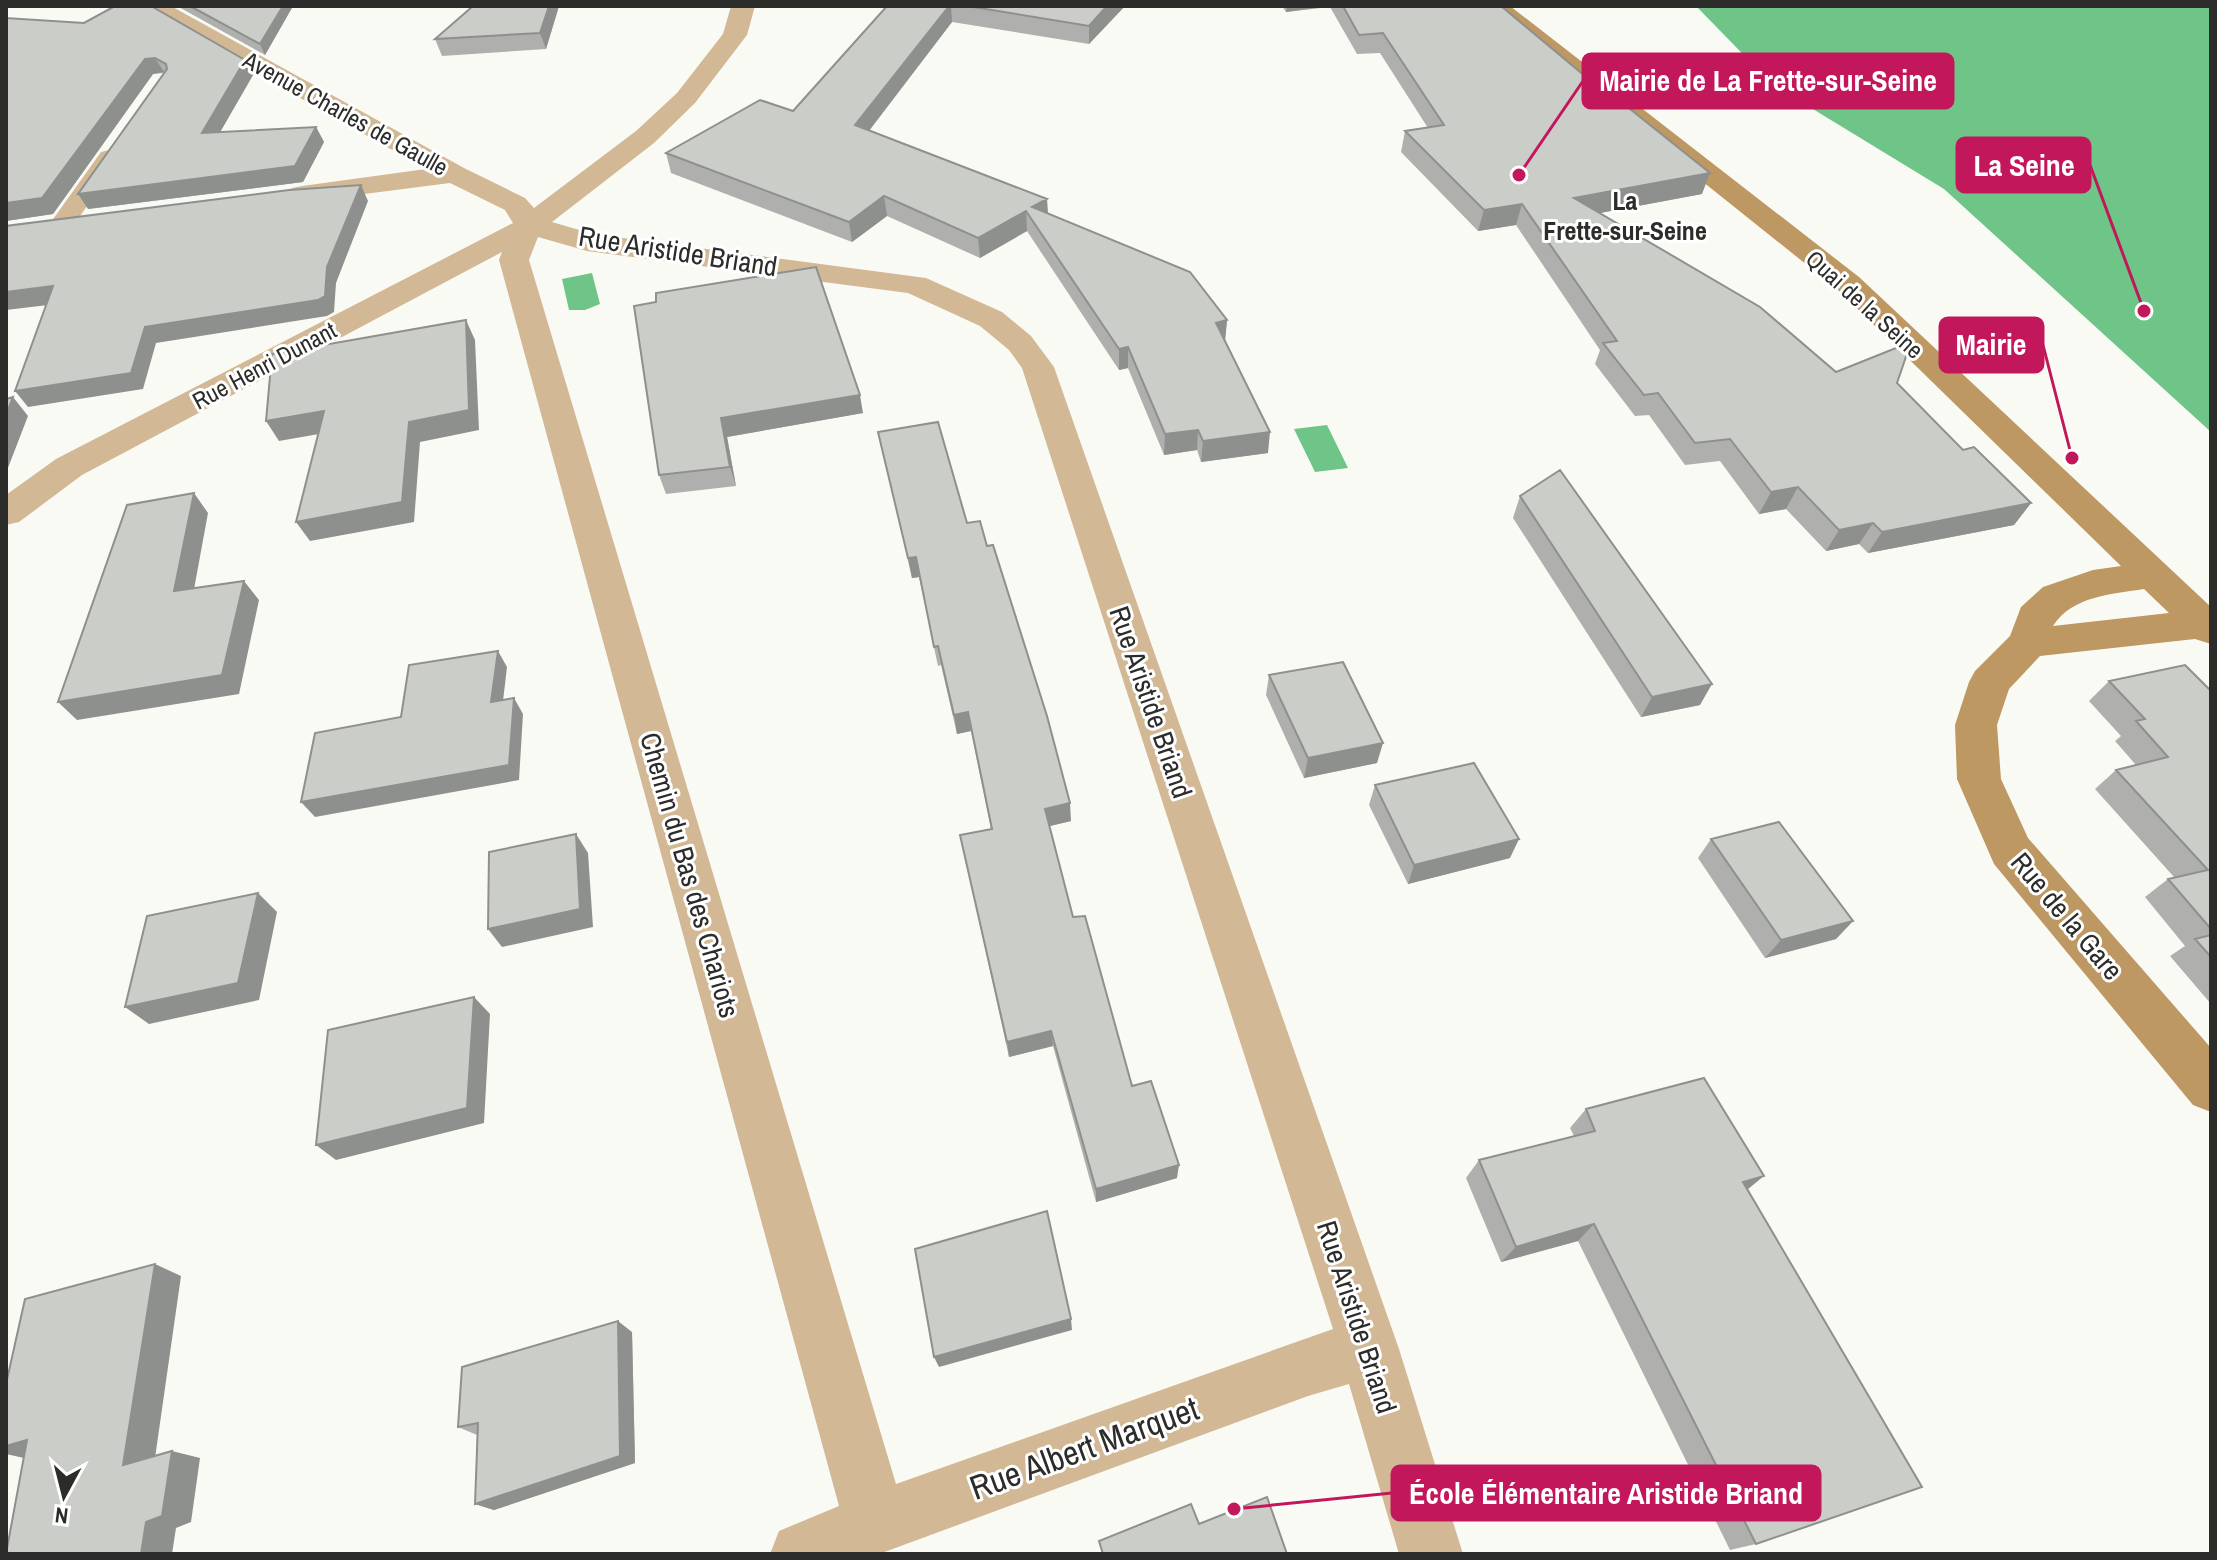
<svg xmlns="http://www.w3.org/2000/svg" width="2217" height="1560" font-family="'Archivo Narrow',sans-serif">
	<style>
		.water { fill: #6ec587 }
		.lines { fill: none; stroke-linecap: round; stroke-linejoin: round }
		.lane { fill: #d2b895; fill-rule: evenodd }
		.street { fill: #d2b895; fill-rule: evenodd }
		.secondary { fill: #be9862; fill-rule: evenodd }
		.wall { fill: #afb0ad }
		.shaded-wall { fill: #8e908d }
		.building { fill: #cbcdc9; stroke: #8e908d; stroke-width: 2 }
		.labels { text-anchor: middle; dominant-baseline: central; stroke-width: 6; stroke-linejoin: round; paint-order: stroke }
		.far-street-label { font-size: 24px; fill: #2c2c2b; stroke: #fff }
		.far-quarter-label { font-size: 26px; font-weight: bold; fill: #2c2c2b; stroke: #fff }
		.street-label { font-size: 28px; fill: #2c2c2b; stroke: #fff }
		.near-street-label { font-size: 34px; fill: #2c2c2b; stroke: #fff }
		.leader { fill: none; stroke: #c2185b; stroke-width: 3 }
		.callout-dot { fill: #c2185b; stroke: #fff; stroke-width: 3 }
		.callout { fill: #c2185b; stroke: #c2185b; stroke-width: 3 }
		.callout-label { font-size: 30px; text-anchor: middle; font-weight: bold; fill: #fff }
	</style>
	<rect width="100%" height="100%" fill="#fafaf5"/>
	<path class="water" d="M1696,6H2211V432L1944,189L1772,84Z
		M592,273L600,304L585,310H569L562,279Z
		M1327,425L1348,468L1315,472L1294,429Z"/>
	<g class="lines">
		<path class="lane" d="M109,150L117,152L121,157L69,232H51L47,227L51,222L101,152Z"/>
		<path class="street" d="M142,6H171L464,168L525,198L534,208L636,131L677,93L723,34L731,6H755L747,35L695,103L654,143L552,222L593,234L926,278L1002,312L1031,336L1054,367L1399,1349L1463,1554H1399L1349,1384L1308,1396L879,1554H770L779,1531L839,1506L499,260L502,252L82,475L19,522L6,525V495L56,459L513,223L505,210L450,183L302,202L292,200L288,194L292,188L302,186L426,169L146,11ZM538,237L587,251L908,293L980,326L1009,350L1022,368L1333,1329L896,1484L529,260Z"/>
		<path class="secondary" d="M1483,6H1510L1859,277L2211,607V644L2195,639L2040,656L2009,689L1997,725L2001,779L2028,838L2211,1048V1112L2193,1105L1994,864L1957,779L1955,725L1969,682L1975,671L2010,636L2021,607L2043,587L2093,570L2121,566L1837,289ZM2144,589L2169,613L2053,626C2072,596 2112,594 2144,589Z"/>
	</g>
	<path class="wall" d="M177,6H293L265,55Z
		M559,6L546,49L442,56L435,39Z
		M887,6H1125L1089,44L952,22L869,131L1047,199L1048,214L1227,320L1225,340L1268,453L1201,462L1197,450L1164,455L1128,368L1119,370L1027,231L980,258L887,216L852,242L671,173L666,153L793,111Z
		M1282,6H1501L1702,194L1600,213L1836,372L1897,383L1963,450L2031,503L2014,525L1868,553L1859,544L1826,551L1786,509L1759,514L1720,461L1685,465L1649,415L1635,416L1595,364L1600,350L1516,225L1478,231L1401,152L1405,131L1428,128L1380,53L1357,54L1330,7L1286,12Z
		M6,18L253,75L220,132L316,127L324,142L303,182L88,209L164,73L153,74L53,214L6,221Z
		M656,302L863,413L727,437L736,486L666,494L659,475Z
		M878,432L967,523L987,546L1071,821L1049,826L1073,917L1132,1086L1177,1178L1096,1202L1053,1046L1009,1057L960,835L991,829L971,731L957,734L941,665L938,666L919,577L912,578Z
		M1520,496L1700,705L1641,717L1513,518Z
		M1269,675L1377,763L1304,778L1266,695Z
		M2109,681L2211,691V1004L2170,956L2185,946L2145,897L2168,879L2174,877L2095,789L2116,770L2136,765L2115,741L2121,736L2089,701Z
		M1375,785L1510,858L1408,884L1369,805Z
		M1711,839L1853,921L1836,939L1765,958L1698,858Z
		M1586,1109L1747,1190L1756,1544L1730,1550L1578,1241L1501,1262L1466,1178L1479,1160L1574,1136L1570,1128Z
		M632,1332L635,1463L494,1510L475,1504L477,1435L458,1427Z"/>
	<path class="shaded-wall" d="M283,6H293L265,55L260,44Z
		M549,6H559L546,49L540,33Z
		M949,6H951L952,22L858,145L855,125Z
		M1107,6H1125L1089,44V26Z
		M1287,6H1330L1286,12Z
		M155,58L164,72L153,74L53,214L6,221V203L145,59Z
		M245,60L253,75L211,148L202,133Z
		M316,127L324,142L303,182L88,209L78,194Z
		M1710,173L1702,194L1568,219L1574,198Z
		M361,185L368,201L336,283L334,312L327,316L156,343L143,389L28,407L15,391L145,327L327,267Z
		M884,196L887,216L852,242L849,222Z
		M1047,199L1048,219L1032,207Z
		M1522,204L1516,225L1478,231L1484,210Z
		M1026,211L1027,231L980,258L978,238Z
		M53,286L65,303L6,310V292Z
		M466,320L475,340L479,430L420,442L414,522L310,541L296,522L409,422Z
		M1227,320L1225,341L1216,323Z
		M1128,347V368L1119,370V349Z
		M860,395L863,413L727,437L736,486L730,467L721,418Z
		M13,397L28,416L6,473V415Z
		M324,411L336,431L279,441L266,421Z
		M1198,430L1197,450L1164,455L1165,434Z
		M1270,432L1268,453L1201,462L1203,441Z
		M1798,487L1786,509L1759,514L1771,492Z
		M194,493L208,513L190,611L174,591Z
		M2031,503L2014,525L1868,553L1882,532Z
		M1873,523L1859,544L1826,551L1839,530Z
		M916,557L919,577L912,578L908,558Z
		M244,581L259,600L239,694L77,720L58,702Z
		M498,651L507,667L501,718L491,702Z
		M1712,684L1700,705L1641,717L1652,697Z
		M514,698L523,714L519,780L315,817L301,802Z
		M968,712L971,731L957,734L954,715Z
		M1383,743L1377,763L1304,778L1308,758Z
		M1070,803L1071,821L1046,827L1045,809Z
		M576,834L588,853L593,927L502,947L488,929Z
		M1519,839L1510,858L1408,884L1414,865Z
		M258,893L277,912L259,1000L149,1024L125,1007Z
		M1853,921L1836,939L1765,958L1781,940Z
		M474,997L490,1014L484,1123L336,1160L316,1145Z
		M1051,1031L1053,1046L1009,1057L1007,1042Z
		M1179,1165L1177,1178L1096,1202V1189Z
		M1764,1176L1742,1194L1743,1182Z
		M1594,1224L1578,1241L1501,1262L1516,1247Z
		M155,1264L181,1276L153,1472L123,1465Z
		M1071,1319L1072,1330L939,1367L934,1357Z
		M618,1321L632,1332L635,1463L494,1510L475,1504Z
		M27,1440L24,1458L6,1454V1446Z
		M172,1451L200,1458L191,1522L176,1528L172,1554H141L146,1522Z"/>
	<path class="building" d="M115,6H151L245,60L202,133L316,127L295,166L78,194L167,69L166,64L155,58L145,59L42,198L6,203V18L84,23Z
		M190,6H283L260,44Z
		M473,6H549L540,33L435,39Z
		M887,6H949L855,125L1047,199L1032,207L1190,272L1227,320L1216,323L1270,432L1203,441L1198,430L1165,434L1128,347L1119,349L1026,211L978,238L884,196L849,222L666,153L760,100L793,111Z
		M967,6H1107L1089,26Z
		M1343,6H1501L1610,97H1615L1710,173L1574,198L1760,307L1836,372L1911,342L1897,383L1963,450L1974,447L2031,503L1882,532L1873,523L1839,530L1798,487L1771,492L1730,439L1695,443L1658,393L1644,395L1603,343L1617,341L1522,204L1484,210L1405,131L1444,125L1383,33L1359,35Z
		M361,185L327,267L325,296L318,300L145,327L131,373L15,391L53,286L6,292V226L289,190Z
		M816,267L860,395L721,418L730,467L659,475L634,306L656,302V293Z
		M466,320L469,410L409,422L402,502L296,522L324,411L266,421L272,354Z
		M13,397L6,415V399Z
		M938,422L967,523L980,521L987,546L993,545L1047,716L1070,803L1045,809L1073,917L1085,916L1132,1086L1151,1081L1179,1165L1096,1189L1051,1031L1007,1042L960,835L992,829L968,712L954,715L938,646L934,647L916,557L908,558L878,432Z
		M1560,470L1712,684L1652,697L1520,496Z
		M194,493L174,591L244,581L222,675L58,702L127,505Z
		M498,651L491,702L514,698L509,765L301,802L315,733L401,717L409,665Z
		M1343,662L1383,743L1308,758L1269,675Z
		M2185,665L2211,691V929L2168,879L2208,870L2116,770L2168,757L2136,721L2145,719L2109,681Z
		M1474,763L1519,839L1414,865L1375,785Z
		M1779,822L1853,921L1781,940L1711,839Z
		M576,834L580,909L488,929L489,852Z
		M258,893L238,983L125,1007L147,916Z
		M2211,935V957L2195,939Z
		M474,997L467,1108L316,1145L328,1030Z
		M1704,1078L1764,1176L1743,1182L1922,1487L1756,1544L1594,1224L1516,1247L1479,1160L1595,1131L1586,1109Z
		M1047,1211L1071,1319L934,1357L915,1249Z
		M155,1264L123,1465L172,1451L162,1516L146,1522L141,1554H6L27,1440L6,1446V1384L25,1299Z
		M618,1321L620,1456L475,1504L478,1423L458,1427L462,1367Z
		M1267,1497L1287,1554H1103L1099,1541L1191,1504L1199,1524Z"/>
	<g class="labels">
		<g class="far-street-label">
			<text transform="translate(346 113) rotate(29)">Avenue Charles de Gaulle</text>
			<text transform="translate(1865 304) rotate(42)">Quai de la Seine</text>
			<text transform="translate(264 365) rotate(-28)">Rue Henri Dunant</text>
		</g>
		<g class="far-quarter-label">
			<text x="1625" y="200">La<tspan x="1625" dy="30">Frette-sur-Seine</tspan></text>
		</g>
		<g class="street-label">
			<text transform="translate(678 251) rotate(9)">Rue Aristide Briand</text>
			<text transform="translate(1151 702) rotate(71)">Rue Aristide Briand</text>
			<text transform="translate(690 875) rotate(74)">Chemin du Bas des Chariots</text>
			<text transform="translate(2067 916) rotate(50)">Rue de la Gare</text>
			<text transform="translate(1357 1317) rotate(72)">Rue Aristide Briand</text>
		</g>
		<g class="near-street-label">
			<text transform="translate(1084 1448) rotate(-20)">Rue Albert Marquet</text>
		</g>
	</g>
	<path class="leader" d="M1519 175L1583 81M2144 311L2090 165M2072 458L2043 345M1234 1509L1392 1493"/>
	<g class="callout-dot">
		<circle cx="1519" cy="175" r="8"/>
		<circle cx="2144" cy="311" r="8"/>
		<circle cx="2072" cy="458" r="8"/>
		<circle cx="1234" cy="1509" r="8"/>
	</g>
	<g class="callout">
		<rect x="1583" y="54" width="370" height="54" rx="8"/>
		<rect x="1957" y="138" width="133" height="54" rx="8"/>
		<rect x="1940" y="318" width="103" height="54" rx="8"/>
		<rect x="1392" y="1466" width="428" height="54" rx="8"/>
	</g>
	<g class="callout-label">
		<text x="1768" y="91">Mairie de La Frette-sur-Seine</text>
		<text x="2024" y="176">La Seine</text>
		<text x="1991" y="355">Mairie</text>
		<text x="1606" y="1504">École Élémentaire Aristide Briand</text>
	</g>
	<rect width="2217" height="1560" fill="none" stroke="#2c2c2b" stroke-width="16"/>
	<g transform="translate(64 1496) rotate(187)" stroke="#ffffff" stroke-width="6" paint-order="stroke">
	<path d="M0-6L14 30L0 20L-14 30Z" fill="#2c2c2b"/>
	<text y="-12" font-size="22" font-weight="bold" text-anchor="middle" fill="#2c2c2b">N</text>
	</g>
</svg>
